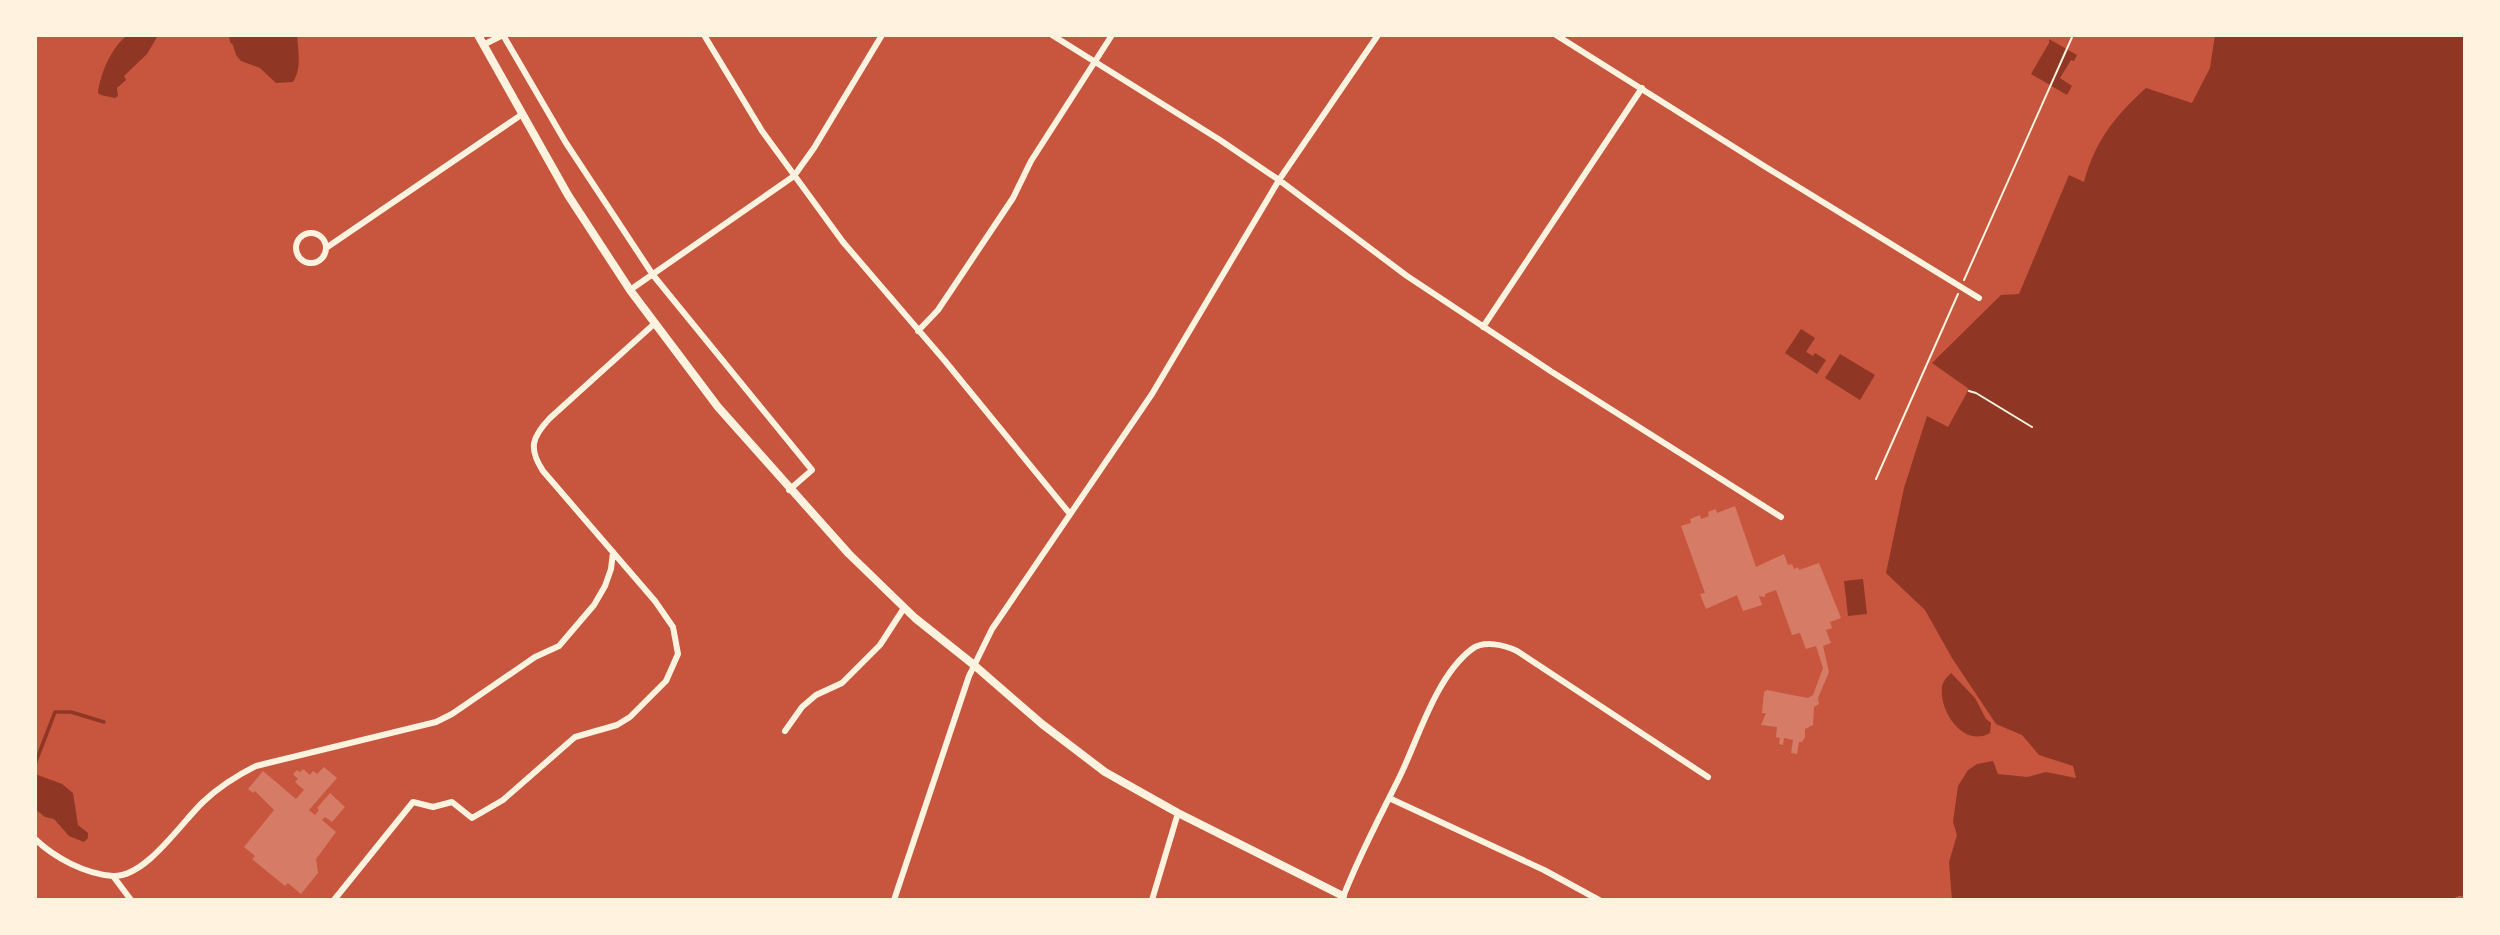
<svg xmlns="http://www.w3.org/2000/svg" width="2500" height="935" font-family="Commissioner,sans-serif">
	<style>
		.water { fill: #8f3625 }
		.lines { fill: none; stroke-linecap: round; stroke-linejoin: round }
		.stream { stroke: #8f3625; stroke-width: 3.5 }
		.building { fill: #d67c66 }
		.path { stroke: #fff3e0; stroke-width: 2 }
		.minor { stroke: #fff3e0; stroke-width: 6 }
		.tertiary { stroke: #fff3e0; stroke-width: 8 }
	</style>
	<rect width="100%" height="100%" fill="#c8553d"/>
	<path class="water" d="M128,35L157,37L147,54L124,76L126,80L117,88L118,96L115,98L101,95L98,93C100,74 112,46 128,35Z
		M229,35H297C298,51 302,68 293,82L276,83L260,68L241,61L236,55L233,45L230,42Z
		M2215,35H2465V896H2459L2449,900H1952L1949,862L1957,835L1953,822L1958,786L1968,770L1977,764L1993,761L1998,774L2027,777L2046,772L2076,778L2073,766L2039,755L2022,735L1996,724L1952,658L1925,610L1886,573L1904,488L1927,416L1948,427L1969,389L1932,363L2001,295L2019,294L2069,175L2084,182C2095,141 2115,116 2146,88L2192,103L2210,68Z
		M2049,39L2077,55L2074,61L2071,60L2060,78L2072,86L2067,95L2031,74L2049,43Z
		M1801,329L1815,338L1806,352L1813,356L1815,353L1826,360L1817,374L1785,353Z
		M1840,354L1875,375L1860,400L1825,378Z
		M1863,579L1867,614L1848,616L1844,581Z
		M1951,673L1975,698L1986,719L1991,723L1990,733C1964,748 1939,712 1942,687C1943,681 1947,677 1951,673Z
		M35,774L62,784L73,793L78,825L88,833V838L84,842L69,836L54,819L45,817L35,809Z"/>
	<g class="lines">
		<path class="stream" d="M35,764L55,712H71L104,722"/>
	</g>
	<path class="building" d="M1735,506L1756,567L1784,554L1788,565L1792,564L1794,569L1798,567L1799,570L1819,563L1841,618L1830,622L1832,628L1826,630L1831,643L1823,646L1829,672L1818,698L1819,704L1814,707L1813,725L1805,729V737L1802,742H1799L1797,754L1791,753L1793,740L1784,738L1783,745L1779,744L1780,738L1776,737L1777,727L1761,725L1766,713H1762L1764,692L1767,690L1808,698L1813,695L1823,668L1816,646L1806,649L1800,633L1792,635L1776,590L1765,594V597L1759,596L1762,605L1743,611L1737,595L1706,609L1700,594L1705,593L1681,526L1691,523L1690,519L1700,515L1701,519L1709,516L1708,512L1716,509L1717,513Z
		M324,767L337,778L309,810L315,815L319,810L317,808L330,793L345,807L332,822L325,817L322,820L336,832L316,859L318,873L301,894L288,883L285,886L252,859L255,856L244,847L274,810L255,791L253,793L248,789L263,771L296,799L304,790L295,782L298,779L293,774L297,770L300,772L303,769L310,775L313,771L317,774Z"/>
	<g class="lines">
		<path class="path" d="M1964,280L2073,35
			M1969,391L1976,393L2032,427
			M1876,479L1958,294"/>
		<path class="minor" d="M503,35L566,143L653,275L812,470L789,490
			M704,35L762,131L843,242L945,361L1070,514
			M1052,35L1220,140L1279,180L1407,276L1552,372L1781,517
			M1556,35L1764,166L1979,298
			M483,45L503,35
			M296 248a15 15 0 1 1 30 0a15 15 0 1 1-30 0Z
			M326,248L521,115
			M630,290L794,176L814,148L882,35
			M1483,327L1642,88
			M918,331L938,310L1013,198L1031,161L1112,35
			M785,731L802,707L816,695L842,683L880,645L904,608
			M1389,798L1544,870L1599,900
			M35,839C55,858 85,874 113,876L131,900
			M113,876C146,877 180,824 203,802C219,787 236,776 256,766L436,722L452,714L535,657L559,646L594,605L605,586L611,569L613,552
			M334,900L413,802L433,807L452,802L472,818L503,800L575,737L617,725L630,717L666,681L678,654L673,627L655,601L543,471C528,448 532,437 550,418L654,324
			M894,900L969,676L992,629L1152,394L1279,180L1378,35
			M1152,900L1178,813
			M1342,900C1358,857 1381,815 1401,774C1419,736 1437,675 1472,649C1484,640 1505,645 1517,651L1708,777"/>
		<path class="tertiary" d="M478,35L568,195L630,290L718,407L849,554L915,618L974,665L1042,724L1105,772L1178,813L1343,896"/>
	</g>
	<rect width="2500" height="935" fill="none" stroke="#fff3e0" stroke-width="74"/>
</svg>
